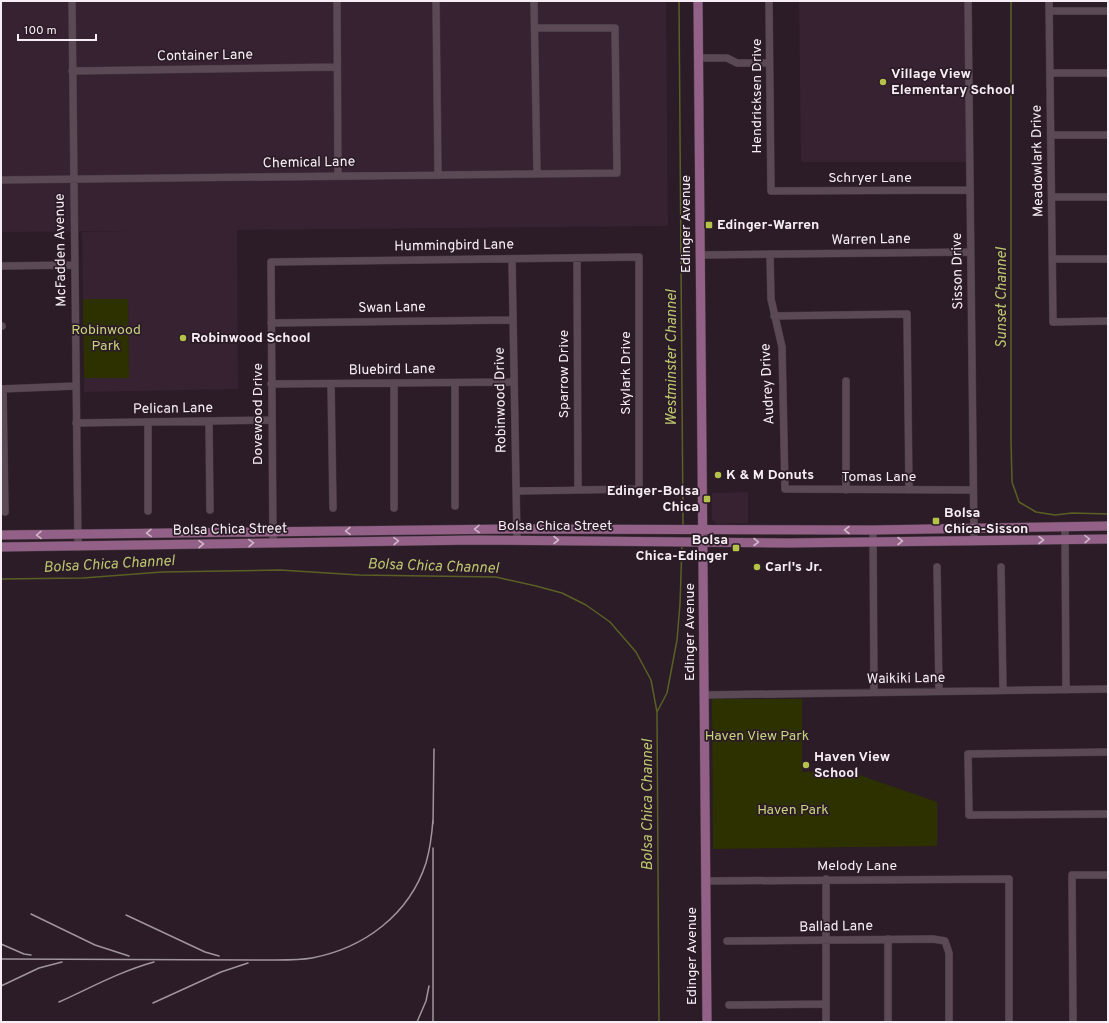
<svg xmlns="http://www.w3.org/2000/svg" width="1109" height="1023" font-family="Overpass,sans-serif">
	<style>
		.built { fill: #372232 }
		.green { fill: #2d3100 }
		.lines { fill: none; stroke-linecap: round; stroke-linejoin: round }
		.stream { stroke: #5a6025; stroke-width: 1.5 }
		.minor-casing { stroke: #453942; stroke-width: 8 }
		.major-casing { stroke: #453942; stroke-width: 10 }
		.minor { stroke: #5b4a56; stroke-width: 7 }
		.major { stroke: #936087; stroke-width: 9 }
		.rail { stroke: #a0949d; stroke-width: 1.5 }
		.oneway { stroke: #cfb5c8 }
		.poi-dot { fill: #b5c249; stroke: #2b1c27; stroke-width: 1.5 }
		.labels { text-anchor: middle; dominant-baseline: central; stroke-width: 3.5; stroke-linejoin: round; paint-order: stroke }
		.street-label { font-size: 14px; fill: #f7edf4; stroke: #2b1c27 }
		.poi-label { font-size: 14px; font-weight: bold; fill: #f7edf4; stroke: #2b1c27; text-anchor: start }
		.park-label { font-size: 14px; fill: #c9d37c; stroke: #2b1c27 }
		.water-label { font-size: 15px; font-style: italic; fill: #bdc770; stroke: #2b1c27 }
	</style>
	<rect width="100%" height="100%" fill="#2b1c27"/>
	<path class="built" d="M1,1H666L668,226L237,230L238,389L84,392V378L129,377L128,299H83L82,232L130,231L1,232Z
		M799,1H965L967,162H801Z
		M748,492V523L717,524L712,520V493Z"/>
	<path class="green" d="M83,299H128L129,378H84Z
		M712,699H802V772L848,771L937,802V846L713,849Z"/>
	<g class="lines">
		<path class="stream" d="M679,1L683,525
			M1011,1V441L1012,482L1019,502L1036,512L1055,515L1072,513L1108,514
			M1,579L83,578L162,572L280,570L359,575L496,577L536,586L562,593L586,605L610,622L636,652L651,680L657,712L659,1022
			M657,712L667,693L677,640L680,604L682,545"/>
		<g class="minor-casing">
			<path id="minor" d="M72,1L78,547
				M337,1L338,176
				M436,1L438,174
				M534,1L537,173
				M769,1L771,191L970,190
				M968,1L974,541
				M1049,1L1053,322L1108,321
				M1049,11H1108
				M699,58H727L737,63H769
				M72,71L337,67
				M1050,73H1108
				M1051,135H1108
				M1,180C206,178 411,174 617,173L615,28H535
				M1052,197H1108
				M770,254L771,299L782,347L785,489L973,490
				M701,255L970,252
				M577,258L578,490
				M512,259L517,540
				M1053,259H1108
				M1,266L74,265
				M774,316L907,314L909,490
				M271,323L513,320
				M1,326H2
				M846,381V490
				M394,383V508
				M455,383V506
				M271,384L514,382
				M331,384L333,508
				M1,389L76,386
				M3,389L5,512
				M209,421L210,510
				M76,423L271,420
				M148,511V422
				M1065,527L1066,690
				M873,530L874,692
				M273,543L271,262L639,257V489L516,491
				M937,567L939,691
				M1001,567L1003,690
				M704,695L1108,689
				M1108,752L968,754L969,815L1108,814
				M706,881L1009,879V1022
				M888,939V1022
				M727,941L933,939L945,941L949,953V1022
				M729,1005L826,1004
				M826,1022V879
				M1073,1022L1072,875H1108"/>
		</g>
		<g class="major-casing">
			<path id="major" d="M698,1L707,1022
				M1,535L516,529L873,530L1108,526
				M1,547L475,540L788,543L1108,539"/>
		</g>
		<use href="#minor" class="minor"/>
		<use href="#major" class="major"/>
		<path class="rail" d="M433,824L434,749
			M31,914L95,945L129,956
			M126,915L205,952L219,956
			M1,944L24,954L31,955
			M1,959L276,960C288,960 301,960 312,958C364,948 409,915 426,863C430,849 432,834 433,819
			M1,986L39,968L62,962
			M59,1002C90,988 121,971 154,962
			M153,1003L221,972L248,963
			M417,1022L426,1001L429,986
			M433,1022V848"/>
	</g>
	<defs><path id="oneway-chevron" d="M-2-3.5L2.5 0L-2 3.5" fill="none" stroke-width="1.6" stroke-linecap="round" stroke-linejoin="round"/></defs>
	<g class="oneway">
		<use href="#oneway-chevron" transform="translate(477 529) rotate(179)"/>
		<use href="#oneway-chevron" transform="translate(847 530) rotate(180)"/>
		<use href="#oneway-chevron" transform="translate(348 531) rotate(179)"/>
		<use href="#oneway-chevron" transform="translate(149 533) rotate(179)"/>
		<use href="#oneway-chevron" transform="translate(39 535) rotate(179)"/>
		<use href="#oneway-chevron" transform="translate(1087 539) rotate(-1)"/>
		<use href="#oneway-chevron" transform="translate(556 540)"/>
		<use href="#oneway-chevron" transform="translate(1041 540)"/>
		<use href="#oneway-chevron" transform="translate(396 541) rotate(-1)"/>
		<use href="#oneway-chevron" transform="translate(900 541)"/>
		<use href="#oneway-chevron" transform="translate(756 542)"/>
		<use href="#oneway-chevron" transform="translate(251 543) rotate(-1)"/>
		<use href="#oneway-chevron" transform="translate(201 544) rotate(-1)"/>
	</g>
	<g class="poi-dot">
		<circle cx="883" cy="82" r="4"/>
		<rect x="705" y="221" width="8" height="8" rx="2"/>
		<circle cx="183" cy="338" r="4"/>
		<circle cx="718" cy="475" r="4"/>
		<rect x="703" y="495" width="8" height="8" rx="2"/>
		<rect x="932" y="517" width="8" height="8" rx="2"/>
		<rect x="732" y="544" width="8" height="8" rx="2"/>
		<circle cx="757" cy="567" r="4"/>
		<circle cx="806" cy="765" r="4"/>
	</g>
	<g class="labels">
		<g class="street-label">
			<text transform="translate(205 56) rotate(-1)">Container Lane</text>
			<text transform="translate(757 96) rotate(-90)">Hendricksen Drive</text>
			<text transform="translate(1038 161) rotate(-91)">Meadowlark Drive</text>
			<text transform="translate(309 163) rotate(-1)">Chemical Lane</text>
			<text x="870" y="178">Schryer Lane</text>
			<text transform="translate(686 224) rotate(-90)">Edinger Avenue</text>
			<text transform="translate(871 240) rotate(-1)">Warren Lane</text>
			<text transform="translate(454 246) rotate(-1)">Hummingbird Lane</text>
			<text transform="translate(61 250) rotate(-91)">McFadden Avenue</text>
			<text transform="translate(958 271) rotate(-91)">Sisson Drive</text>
			<text transform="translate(392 308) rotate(-1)">Swan Lane</text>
			<text transform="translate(392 370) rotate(-1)">Bluebird Lane</text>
			<text transform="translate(626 373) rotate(-90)">Skylark Drive</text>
			<text transform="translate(564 374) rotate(-90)">Sparrow Drive</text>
			<text transform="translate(768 384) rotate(-93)">Audrey Drive</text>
			<text transform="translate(501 400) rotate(-91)">Robinwood Drive</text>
			<text transform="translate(173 409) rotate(-1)">Pelican Lane</text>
			<text transform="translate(258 414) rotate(-90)">Dovewood Drive</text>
			<text x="879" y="477">Tomas Lane</text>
			<text x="555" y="526">Bolsa Chica Street</text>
			<text transform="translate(230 530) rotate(-1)">Bolsa Chica Street</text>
			<text transform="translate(690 632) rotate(-90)">Edinger Avenue</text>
			<text transform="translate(906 679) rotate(-1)">Waikiki Lane</text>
			<text x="857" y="866">Melody Lane</text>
			<text transform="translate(836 927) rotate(-1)">Ballad Lane</text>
			<text transform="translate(692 956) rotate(-90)">Edinger Avenue</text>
		</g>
		<g class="poi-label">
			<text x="891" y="74">Village View<tspan x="891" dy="16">Elementary School</tspan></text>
			<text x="717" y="225">Edinger-Warren</text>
			<text x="191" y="338">Robinwood School</text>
			<text x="726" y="475">K &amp; M Donuts</text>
			<text x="699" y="491" text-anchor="end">Edinger-Bolsa<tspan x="699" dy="16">Chica</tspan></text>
			<text x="944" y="513">Bolsa<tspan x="944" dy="16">Chica-Sisson</tspan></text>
			<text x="728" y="540" text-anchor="end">Bolsa<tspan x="728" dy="16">Chica-Edinger</tspan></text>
			<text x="765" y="567">Carl's Jr.</text>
			<text x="814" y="757">Haven View<tspan x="814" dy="16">School</tspan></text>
		</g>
		<g class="park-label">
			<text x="106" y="330">Robinwood<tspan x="106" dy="16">Park</tspan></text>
			<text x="757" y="736">Haven View Park</text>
			<text x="793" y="810">Haven Park</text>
		</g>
		<g class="water-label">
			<text transform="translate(1002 298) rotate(-90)">Sunset Channel</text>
			<text transform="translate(672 358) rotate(-90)">Westminster Channel</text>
			<text transform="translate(109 565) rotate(-3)">Bolsa Chica Channel</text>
			<text transform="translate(433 567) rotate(2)">Bolsa Chica Channel</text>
			<text transform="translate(648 805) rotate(-90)">Bolsa Chica Channel</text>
		</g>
	</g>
	<rect width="1109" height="1023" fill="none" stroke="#f7edf4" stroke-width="4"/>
	<path d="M18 34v6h78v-6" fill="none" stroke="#f7edf4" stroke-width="2"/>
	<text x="24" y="34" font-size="12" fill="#f7edf4" stroke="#2b1c27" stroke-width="3" paint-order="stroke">100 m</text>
</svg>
